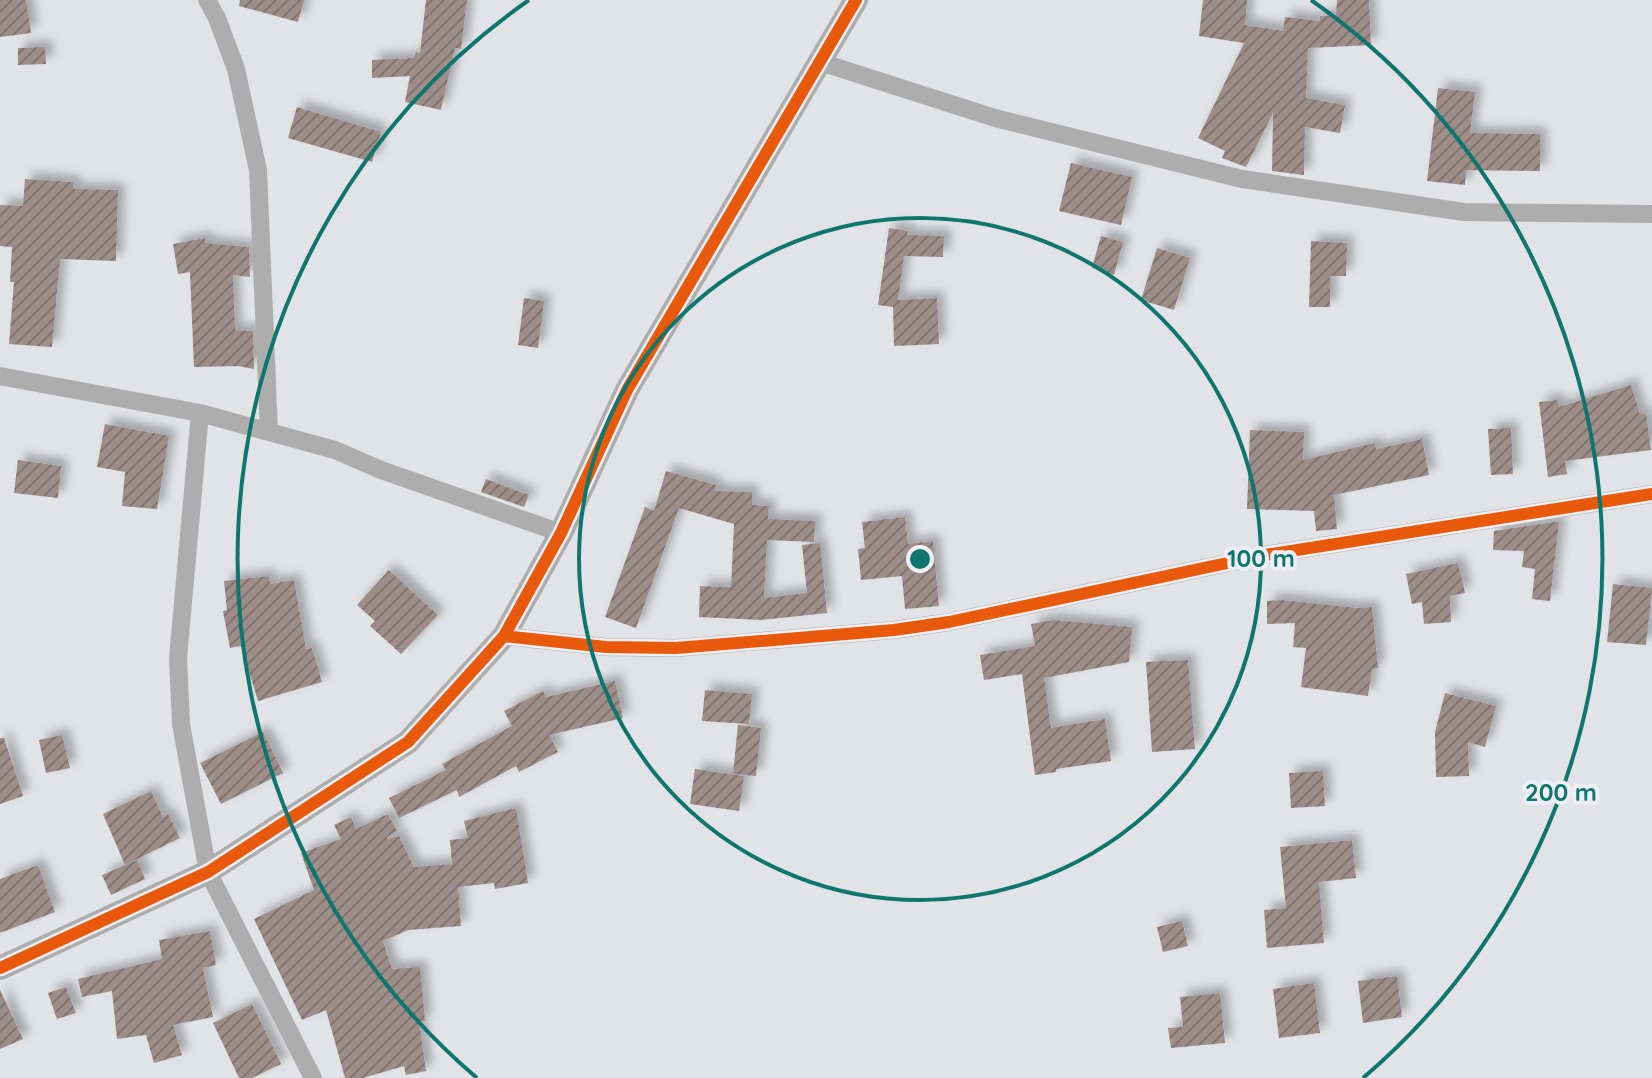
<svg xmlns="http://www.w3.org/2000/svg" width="1652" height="1078" font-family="Quicksand,sans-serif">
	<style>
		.building { fill: url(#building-hatch); filter: url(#shadow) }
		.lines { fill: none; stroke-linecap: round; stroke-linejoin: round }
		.minor { stroke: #adadad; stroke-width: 18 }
		.tertiary { stroke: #adadad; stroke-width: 24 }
		.cycleway-casing { stroke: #eeeff5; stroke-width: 17 }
		.cycleway { stroke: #e8590c; stroke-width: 12 }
		.ring { fill: none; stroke: #0f766e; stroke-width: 4 }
		.centre { fill: #0f766e; stroke: #eeeff5; stroke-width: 4 }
		.ring-label { font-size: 24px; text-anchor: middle; font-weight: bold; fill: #0f766e; stroke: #eeeff5; stroke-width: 8; stroke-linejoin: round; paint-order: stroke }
	</style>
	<defs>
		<pattern id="building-hatch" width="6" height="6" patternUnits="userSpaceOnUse" patternTransform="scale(2)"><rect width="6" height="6" fill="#9e8e89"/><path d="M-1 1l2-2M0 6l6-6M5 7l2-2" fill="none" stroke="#80736f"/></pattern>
		<filter id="shadow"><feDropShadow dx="7" dy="-7" stdDeviation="4" flood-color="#0004"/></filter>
	</defs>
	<rect width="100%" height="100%" fill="#e2e3e7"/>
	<path class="building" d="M0,0H26L31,33L0,37Z
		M240,0H304L298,22L239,6Z
		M426,0H467L461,49L455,48L441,110L405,102L410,76L372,78V60L414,58L416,52L420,53Z
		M1203,0H1247L1245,25L1283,31L1285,17L1320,21V16L1336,15L1337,0H1369L1371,45L1308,48L1306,98L1345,105L1340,133L1305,127L1304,175L1272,171L1273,113L1246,167L1222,158L1225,151L1198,138L1244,43L1199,36Z
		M45,47L46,64L18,65V48Z
		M1438,88L1475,92L1470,133L1540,134V171L1466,170L1465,185L1427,181Z
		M297,107L381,132L372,162L288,138Z
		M1071,163L1132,177L1121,225L1059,211Z
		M25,179L73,182V189L118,190L116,261L60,259L52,347L9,344L14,282H10L12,247L0,246V205L23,206Z
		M889,228L908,231L907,235L944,236L943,257L904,256L898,300L937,298L939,344L894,346L893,307L878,305Z
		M1101,236L1123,242L1114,275L1092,268Z
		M205,238V243L249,247L250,277L233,275L235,330L253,331L254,369L238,366L194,367L190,272L178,274L173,244Z
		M1311,241L1347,243L1346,276H1330V307H1309Z
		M1157,248L1190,258L1174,310L1141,300Z
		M524,298L544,301L538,348L518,345Z
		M1631,385L1640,414H1646L1651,450L1565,461L1567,474L1548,477L1539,402L1558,400L1559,407Z
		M105,424L169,436L157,509L122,506L125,472L97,467Z
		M1511,428L1513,474L1491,475L1488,429Z
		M1250,430L1304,432L1303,460L1375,443L1376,449L1422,439L1429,475L1334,495L1337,529L1316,531L1314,511L1247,509Z
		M18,460L61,466L58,498L14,493Z
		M666,471L716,485L715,491L752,492V505L769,506L768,519L815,521L814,542L767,540L764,598L807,593L802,545L820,543L827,613L761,620L699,617L700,586L731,587L734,524L679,508L636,628L605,617L645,507L654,511Z
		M486,479L529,495L524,507L481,492Z
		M905,517L908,544L933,541L939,606L905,609L902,576L861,580L858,549L865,548L862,522Z
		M1554,522H1559L1550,601L1532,599L1535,569L1522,567L1524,551L1493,550L1494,531Z
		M1458,563L1465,593L1450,596L1451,622L1424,624L1422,602L1412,604L1406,574Z
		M389,570L438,615L401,654L370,626L375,621L357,605Z
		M269,576L270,584L294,580L306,649L312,648L322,682L258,701L241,646L230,648L223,611L227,610L224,581Z
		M1613,584L1652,588L1646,645L1607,642Z
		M1281,600L1357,608L1372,607L1378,668L1372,669L1368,696L1301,687L1306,648L1293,647L1295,623L1267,624V601Z
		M1053,620L1132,627L1129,662L1044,678L1051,728L1105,719L1111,761L1056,769V772L1035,775L1022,674L984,680L980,655L1035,646L1031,624Z
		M1188,660L1195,749L1152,752L1146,662Z
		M615,681L623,718L549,735L558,752L519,772L516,766L459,797L457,790L399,818L389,798L446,770L442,764L512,726L504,711L543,691L546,697Z
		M705,690L752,694L749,724L702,721Z
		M1445,693L1496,706L1485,747L1468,742L1469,776L1436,777L1435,732Z
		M738,725L761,728L756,776L733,774Z
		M263,732L283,773L221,804L200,763Z
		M62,735L70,768L46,773L39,740Z
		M0,738H4L23,796L0,804Z
		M695,769L744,776L739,811L690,804Z
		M1323,771L1325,806L1291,808L1289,773Z
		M151,791L163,817L168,814L180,838L125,865L103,814Z
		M516,808L528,883L495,889L494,883L458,887L461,926L408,930L383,941L392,969L420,967L425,1021L419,1022L426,1071L406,1075L404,1066L363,1078H345L326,1010L302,1020L254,919L314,890L301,853L341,839L334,825L351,817L356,829L388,814L397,831L387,837V839L399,836L414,867L452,864L450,840L468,838L464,821Z
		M1352,840L1356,878L1319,882L1324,943L1267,948L1264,910L1286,908L1280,847Z
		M137,860L145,879L111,895L102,875Z
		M38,865L55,912L0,933V879Z
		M1182,921L1188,946L1163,952L1157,927Z
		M210,931L216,965L203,968L213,1017L173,1025L182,1055L154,1063L146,1035L117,1039L112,991L82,997L78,979L162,959L159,940Z
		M1397,976L1402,1017L1363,1023L1358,981Z
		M1314,983L1320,1033L1279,1038L1273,989Z
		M66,987L76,1013L57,1019L48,993Z
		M0,990L23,1039L0,1049Z
		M1220,993L1225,1043L1171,1048L1168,1028L1183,1027L1180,997Z
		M252,1004L281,1064L252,1078H239L213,1023Z"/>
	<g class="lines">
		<path class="minor" d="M207,0L217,18L236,69L258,170L269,432
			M820,62L995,118L1242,179L1464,212L1652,214
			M0,376L200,413L335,450L381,470L561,533
			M200,413L178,658L181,724L208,872L313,1078
			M504,636L606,647L676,648L894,630L949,622L1265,555L1652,494"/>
		<path class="tertiary" d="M0,968L208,872L408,742L504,636L561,533L627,390L856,0"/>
		<g class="cycleway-casing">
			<path id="cycleway" d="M504,636L606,647L676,648L894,630L949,622L1265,555L1652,494
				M0,968L208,872L408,742L504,636L561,533L627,390L856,0"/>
		</g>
		<use href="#cycleway" class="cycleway"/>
	</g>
	<g class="ring">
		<circle cx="920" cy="559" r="341"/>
		<path d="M477 1078A682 682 0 0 1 529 0M1311 0A682 682 0 0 1 1363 1078"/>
	</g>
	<circle cx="920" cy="559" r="12" class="centre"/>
	<g class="ring-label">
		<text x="1261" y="567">100 m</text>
		<text x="1561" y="801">200 m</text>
	</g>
</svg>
